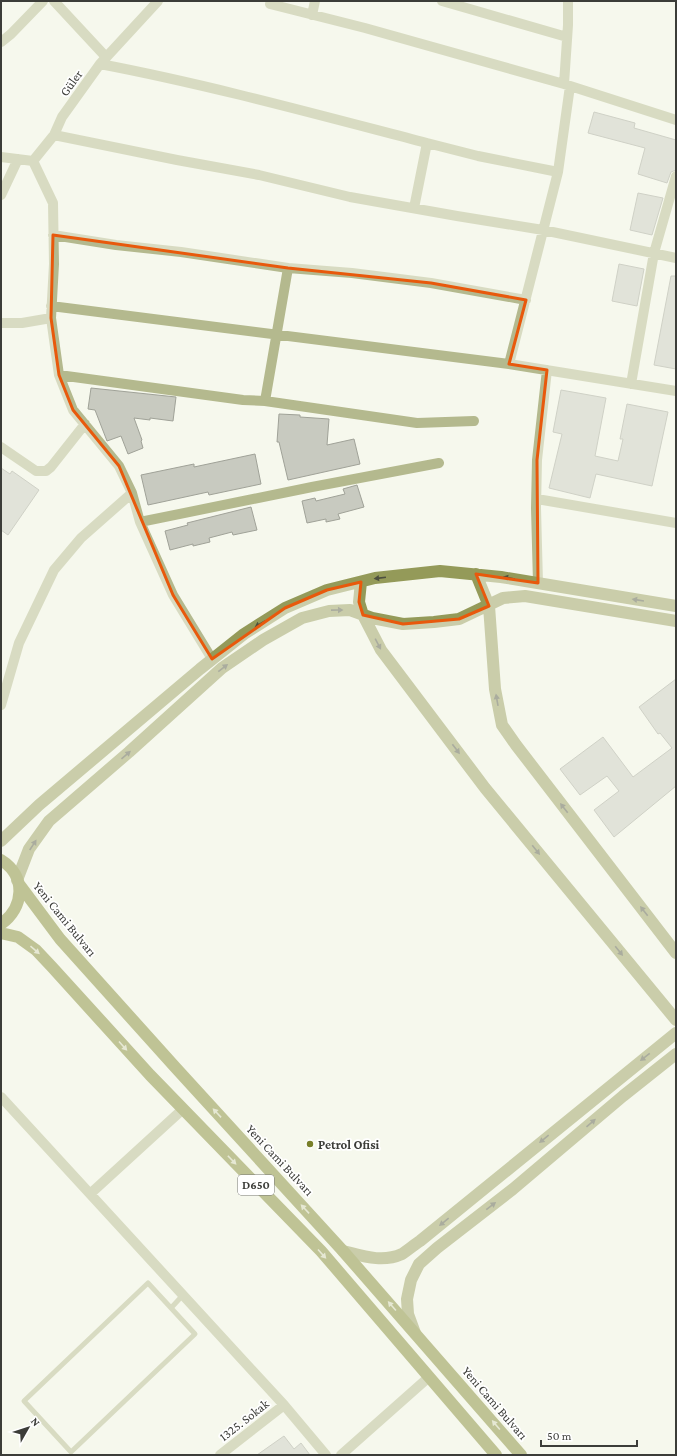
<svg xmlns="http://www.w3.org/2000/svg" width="677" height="1456" font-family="'Crimson Pro',serif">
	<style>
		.building { fill: #c8cac0; stroke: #a0a298 }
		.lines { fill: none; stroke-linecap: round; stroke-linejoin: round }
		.lane { stroke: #b4b98e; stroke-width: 5 }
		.street { stroke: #b4b98e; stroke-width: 10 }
		.secondary { stroke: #949a59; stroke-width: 12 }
		.primary { stroke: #7d842c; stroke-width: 12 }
		.oneway { fill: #4e503f }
		.oneway2 { fill: #d2d4b5 }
		.marked { fill: none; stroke: #e8590c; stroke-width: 3; stroke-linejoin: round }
		.poi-dot { fill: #787f29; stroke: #fff; stroke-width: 1.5 }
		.labels { text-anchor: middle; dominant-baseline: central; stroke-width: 3.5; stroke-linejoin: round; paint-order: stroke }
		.shield { fill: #fff; stroke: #767774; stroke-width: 1 }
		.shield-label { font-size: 12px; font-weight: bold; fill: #3c3d39 }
		.street-label { font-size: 13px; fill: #3c3d39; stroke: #fff }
		.poi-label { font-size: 13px; font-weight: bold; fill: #3c3d39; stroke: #fff; text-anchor: start }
	</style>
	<rect width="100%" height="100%" fill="#f6f8ed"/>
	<path class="building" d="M594,112L635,123L634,128L676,140V170L671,172L667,183L638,174L645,148L588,133Z
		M638,193L663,198L652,235L630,230Z
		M619,264L644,269L637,306L612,301Z
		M671,276H676V369L654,365Z
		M91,388L176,397L173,421L150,418V420L134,418L142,440L141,441L143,448L128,454L121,436L107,441L95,410L88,409Z
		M561,390L606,398L595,456L618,461L623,439H620L627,404L668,412L652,486L596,474L590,498L549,488L562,434L553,432Z
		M279,414L300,415V417L329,419L327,445L354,439L360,464L288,480L279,442H277Z
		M255,454L261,484L209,495L208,492L148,505L141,475L194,464V467Z
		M1,468L10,474L12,471L39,490L8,535L1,530Z
		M357,485L364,507L338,514L340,519L326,522V519L307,523L302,501L315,498L316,501L345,494L343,489Z
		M251,507L257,530L233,535L232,532L209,538L210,542L193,546V544L170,550L165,531L188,525L187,523Z
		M676,679V786L614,837L594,810L619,791L607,776L580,795L560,769L603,737L633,777L672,748L660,733L658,734L639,707Z
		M284,1436L294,1449L301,1443L310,1455H257Z"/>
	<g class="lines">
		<path class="lane" d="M148,1283L195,1334L71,1452L24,1401Z
			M171,1308L183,1295"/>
		<path class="street" d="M54,1L106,57
			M271,1L270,4L365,28L564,84L676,120
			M442,1L567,37
			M312,15L315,1
			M1,42L11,34L43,1
			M100,64C210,85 319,115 427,143L414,208
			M564,84L568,25V1
			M54,135L177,160L259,175L350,197L457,216L543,230L676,258
			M427,143L478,156L558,172
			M1,157L33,161L54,135L62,117L100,64L158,1
			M33,161L53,203L54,264L51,318L59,375L73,410L119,466L132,493L140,522L173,595L212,659
			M1,195L18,159
			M53,235L116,245L181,252L288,268
			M51,306L509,364L676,391
			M1,323H22L51,318
			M509,364L558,172L570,86
			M59,375L243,400L265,401L288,268L352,273L431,283L526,300
			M631,384L654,253L676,176
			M265,401L417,423L474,421
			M1,447L36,471H46L51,467L85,424
			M537,499L676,523
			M140,522L312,487L439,463
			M538,583L536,508L537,460L547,370
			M1,705L19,643L54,570L81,538L132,493
			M1,1097L284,1405L326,1455
			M90,1194L183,1109
			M220,1455L284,1405
			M341,1455L429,1377"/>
		<path class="secondary" d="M476,574L489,606L495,689L502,725L516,745L676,953
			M361,582L359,602L363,615L381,650L485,788L676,1020
			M1,841L39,805L200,669L244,634L285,608L327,590L375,578L440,571L501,577L676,606
			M17,880L29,849L49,821L129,752L222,668L263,640L302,618L329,611L350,610L372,618L403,624L434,622L459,619L503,598L525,596L676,621
			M343,1251C363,1256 382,1263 402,1254C408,1250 414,1245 420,1241L676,1033
			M415,1333L408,1314L407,1299L411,1280L419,1264L437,1248L513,1189L623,1096L676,1054"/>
		<path class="primary" d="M1,860C27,876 24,908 1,924
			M19,884L60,939L175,1067L343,1251L521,1455
			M1,933L18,937L36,950L52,967L150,1075L321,1251L496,1455"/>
	</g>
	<defs><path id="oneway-solid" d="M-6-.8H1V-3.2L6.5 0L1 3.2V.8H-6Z"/></defs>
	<g class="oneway">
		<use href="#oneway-solid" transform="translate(380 578) rotate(173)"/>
		<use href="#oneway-solid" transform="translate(509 578) rotate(-170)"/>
		<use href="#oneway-solid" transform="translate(638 600) rotate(-171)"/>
		<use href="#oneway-solid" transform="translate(337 610) rotate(-1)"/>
		<use href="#oneway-solid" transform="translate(260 624) rotate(148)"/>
		<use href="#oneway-solid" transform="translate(378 644) rotate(62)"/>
		<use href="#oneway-solid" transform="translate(223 668) rotate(-38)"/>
		<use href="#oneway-solid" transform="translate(497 700) rotate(-100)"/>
		<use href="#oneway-solid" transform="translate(456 749) rotate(53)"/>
		<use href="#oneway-solid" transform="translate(126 755) rotate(-41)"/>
		<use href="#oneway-solid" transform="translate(564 808) rotate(-128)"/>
		<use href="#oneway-solid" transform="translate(33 845) rotate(-57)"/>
		<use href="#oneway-solid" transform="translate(536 850) rotate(51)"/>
		<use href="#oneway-solid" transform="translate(644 911) rotate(-128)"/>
		<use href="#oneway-solid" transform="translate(619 951) rotate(51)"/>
		<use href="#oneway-solid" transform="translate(645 1057) rotate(142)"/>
		<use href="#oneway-solid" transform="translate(591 1123) rotate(-41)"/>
		<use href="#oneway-solid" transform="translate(544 1139) rotate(141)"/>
		<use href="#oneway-solid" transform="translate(491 1206) rotate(-38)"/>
		<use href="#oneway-solid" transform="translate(444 1222) rotate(141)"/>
	</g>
	<g class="oneway2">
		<use href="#oneway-solid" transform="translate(35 950) rotate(41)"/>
		<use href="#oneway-solid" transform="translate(123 1046) rotate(48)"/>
		<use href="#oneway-solid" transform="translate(217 1113) rotate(-133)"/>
		<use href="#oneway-solid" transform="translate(232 1160) rotate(46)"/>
		<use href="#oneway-solid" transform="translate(305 1209) rotate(-133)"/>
		<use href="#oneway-solid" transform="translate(322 1254) rotate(48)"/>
		<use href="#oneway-solid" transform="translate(392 1306) rotate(-131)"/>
		<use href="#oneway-solid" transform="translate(496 1425) rotate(-130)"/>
	</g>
	<path d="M0 0H677V1456H0ZM53,235L288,268L431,283L526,300L509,364L547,370L537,460L538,583L476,574L489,606L459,619L403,624L363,615L359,602L361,582L327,590L285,608L212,659L173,595L119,466L73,410L59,375L51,318Z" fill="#f6f8ed" fill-opacity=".55" fill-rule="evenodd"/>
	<path class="marked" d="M53,235L288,268L431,283L526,300L509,364L547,370L537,460L538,583L476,574L489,606L459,619L403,624L363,615L359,602L361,582L327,590L285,608L212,659L173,595L119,466L73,410L59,375L51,318Z"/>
	<circle class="poi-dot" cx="310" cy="1144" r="4"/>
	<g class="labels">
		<rect class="shield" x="238" y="1175" width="36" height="20" rx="3"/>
		<g class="shield-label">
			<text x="256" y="1185">D650</text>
		</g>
		<g class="street-label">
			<text transform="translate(71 83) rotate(-54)">Güler</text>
			<text transform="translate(65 919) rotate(51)">Yeni Cami Bulvarı</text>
			<text transform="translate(280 1160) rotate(47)">Yeni Cami Bulvarı</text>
			<text transform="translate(495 1403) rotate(49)">Yeni Cami Bulvarı</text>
			<text transform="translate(244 1420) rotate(-38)">1325. Sokak</text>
		</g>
		<g class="poi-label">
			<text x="318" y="1144">Petrol Ofisi</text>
		</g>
	</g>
	<rect width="677" height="1456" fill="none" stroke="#3c3d39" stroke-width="4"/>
	<g transform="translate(28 1428) rotate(51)" stroke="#ffffff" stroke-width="3" paint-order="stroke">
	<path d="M0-3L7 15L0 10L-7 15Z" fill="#3c3d39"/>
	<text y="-6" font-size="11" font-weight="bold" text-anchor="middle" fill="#3c3d39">N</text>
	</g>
	<path d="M541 1440v6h96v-6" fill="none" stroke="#3c3d39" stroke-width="2"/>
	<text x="547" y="1440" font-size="12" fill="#3c3d39" stroke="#ffffff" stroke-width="3" paint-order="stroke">50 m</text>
</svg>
